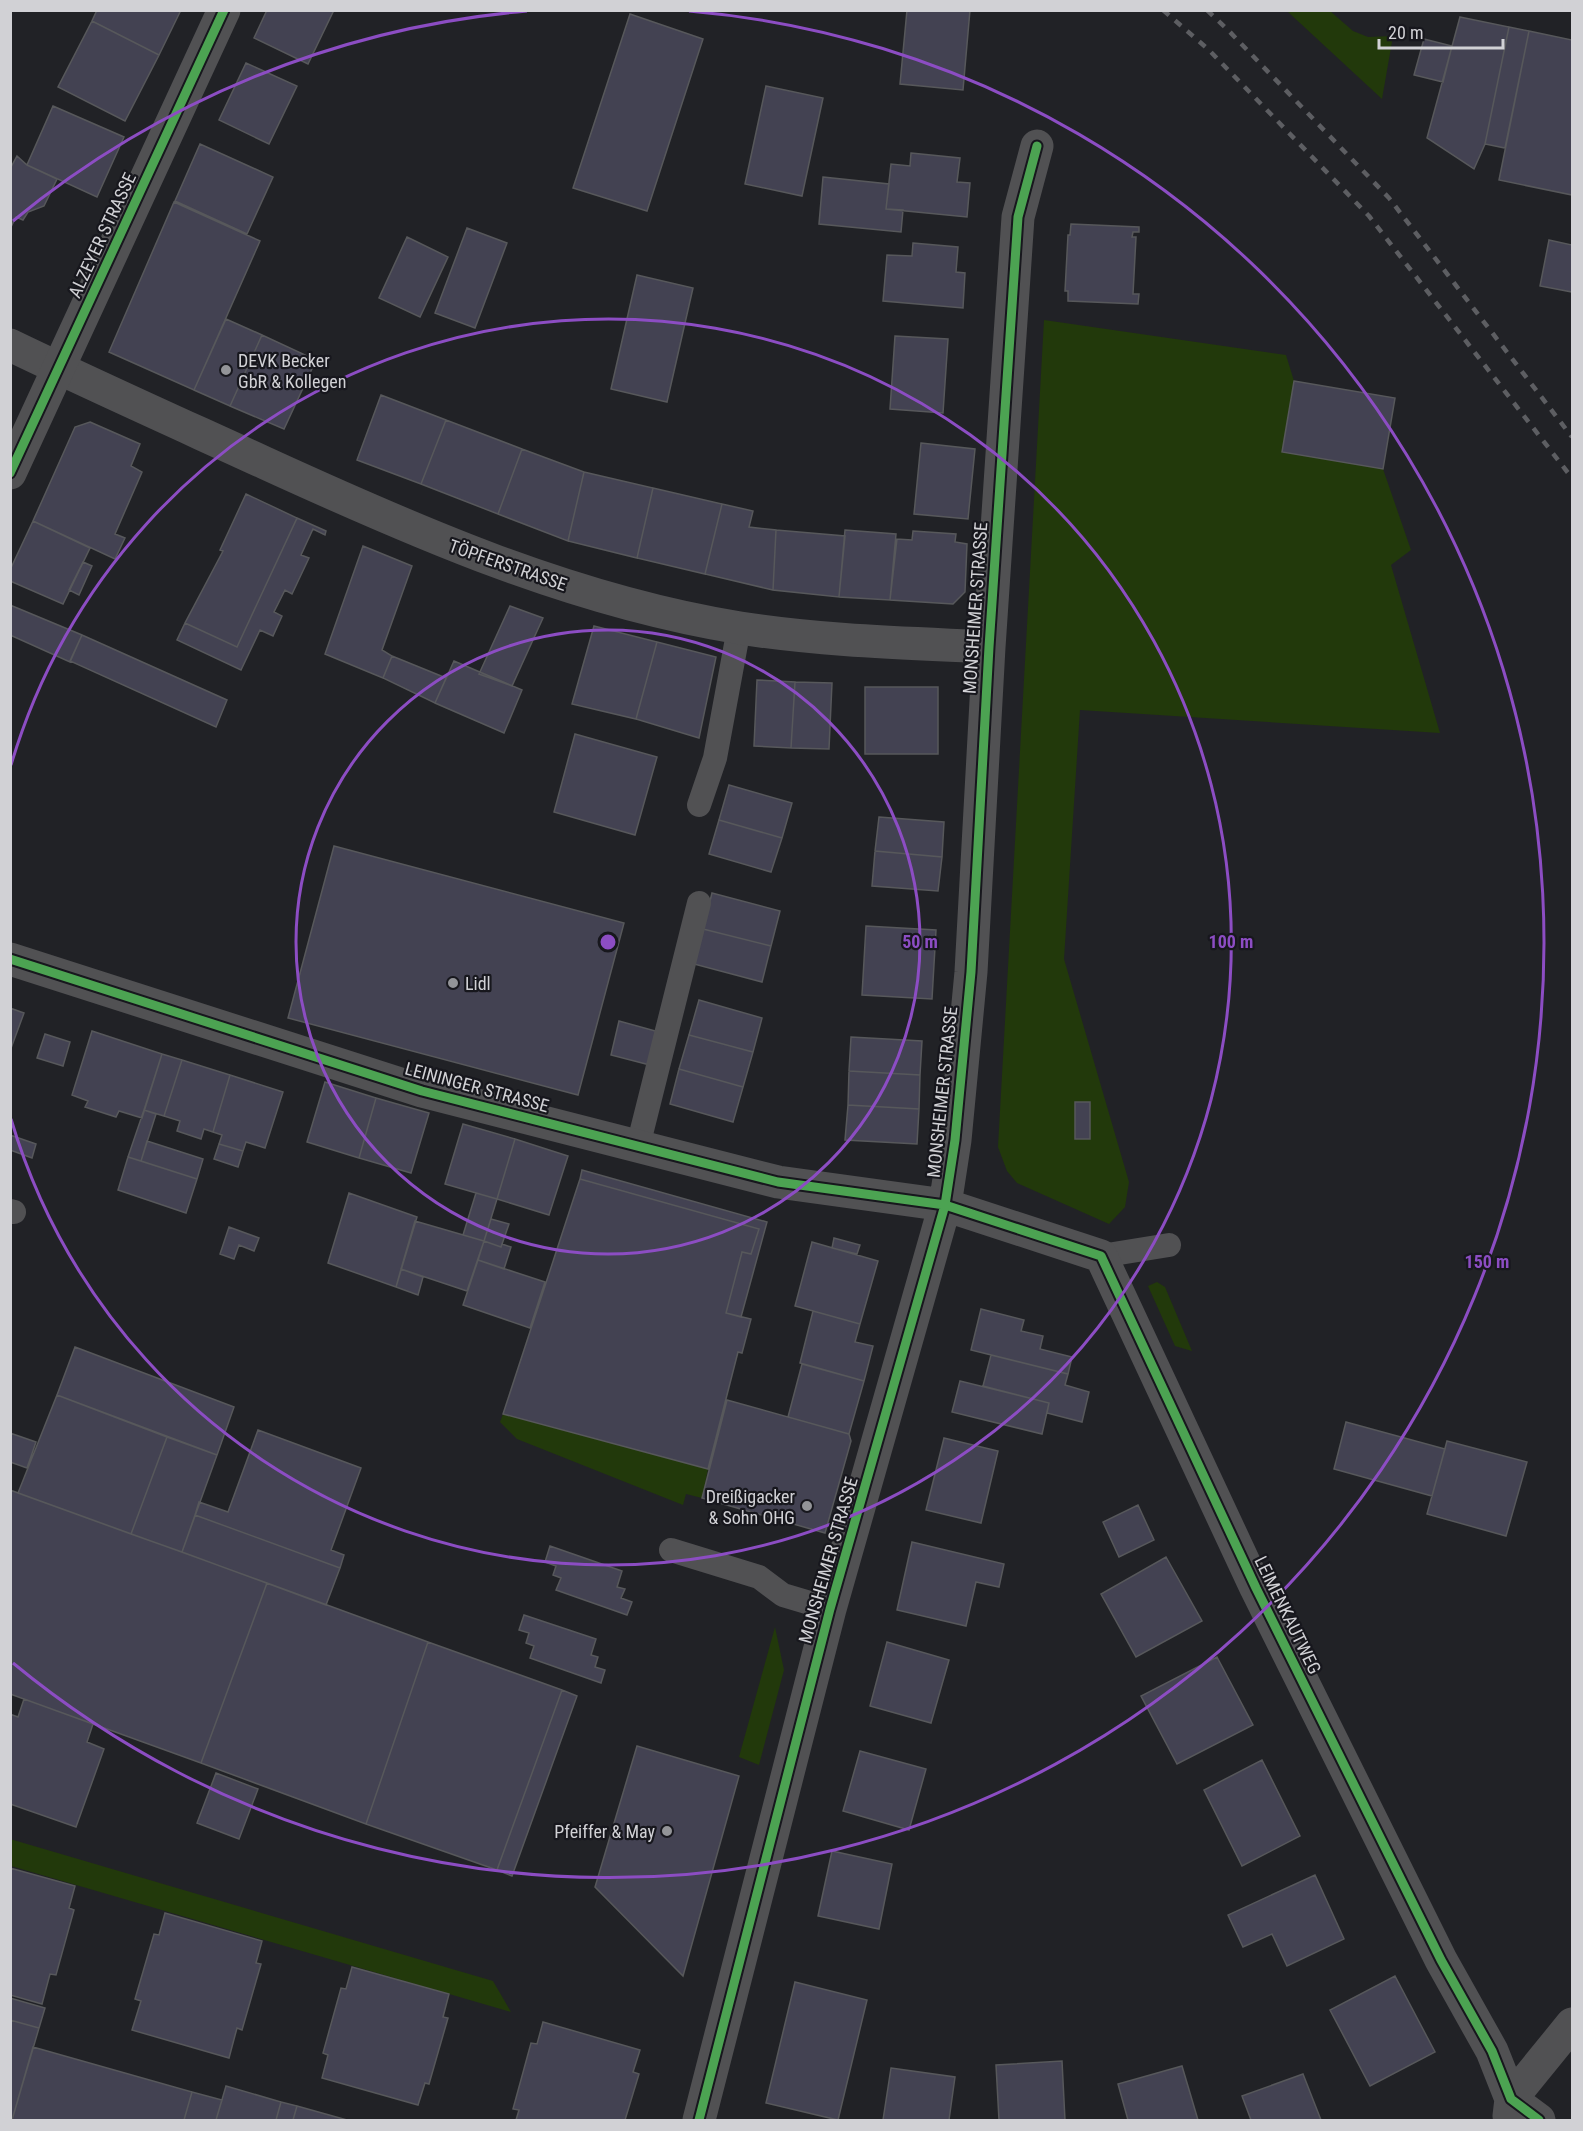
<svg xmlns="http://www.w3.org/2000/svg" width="1583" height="2131" font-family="'Roboto Condensed',sans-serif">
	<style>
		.green { fill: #22390b }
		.building { fill: #434252; stroke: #57585b; stroke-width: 1.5 }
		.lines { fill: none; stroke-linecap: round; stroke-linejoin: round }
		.service { stroke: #515153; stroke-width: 24 }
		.minor { stroke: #515153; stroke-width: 33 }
		.tertiary { stroke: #515153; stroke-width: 33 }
		.rail { stroke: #5d5e62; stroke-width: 4.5; stroke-dasharray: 8 8; stroke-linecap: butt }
		.cycleway-casing { stroke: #17171d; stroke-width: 13 }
		.cycleway { stroke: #4ca352; stroke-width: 9 }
		.ring { fill: none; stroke: #8c4dc3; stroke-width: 3 }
		.poi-dot { fill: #939498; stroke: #17171d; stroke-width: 2 }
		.labels { text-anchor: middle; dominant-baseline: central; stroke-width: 4.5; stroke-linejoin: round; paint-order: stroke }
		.street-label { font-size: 18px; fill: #d1d1d5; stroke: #17171d }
		.poi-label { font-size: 18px; fill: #d1d1d5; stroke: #17171d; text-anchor: start }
		.centre { fill: #8c4dc3; stroke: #17171d; stroke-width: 3 }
		.ring-label { font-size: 18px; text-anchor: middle; font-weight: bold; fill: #8c4dc3; stroke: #17171d; stroke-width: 4.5; stroke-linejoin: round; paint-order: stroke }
	</style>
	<rect width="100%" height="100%" fill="#212226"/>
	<path class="green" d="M1287,11H1330L1353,31L1368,37L1393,36L1382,99Z
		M1044,320L1286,355L1294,381L1282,452L1383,469L1411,550L1391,565L1440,733L1080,710L1064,959L1129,1182L1125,1207L1109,1224L1017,1183L1007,1171L998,1147Z
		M1157,1282L1165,1287L1192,1351L1175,1346L1148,1286Z
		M503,1414L708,1469L702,1498L686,1494L683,1505L517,1439L500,1422Z
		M775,1627L784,1670L759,1765L739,1757Z
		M10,1839L493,1981L511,2012L11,1866Z"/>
	<path class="building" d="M181,10L159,55L92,21L97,10Z
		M267,10H334L308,64L254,38Z
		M907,10H970L963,90L900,84Z
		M630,14L703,39L647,211L573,188Z
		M1460,17L1509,27L1485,144L1474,169L1427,138Z
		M92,21L159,55L125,121L58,87Z
		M1509,27L1529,31L1505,148L1485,144Z
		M1529,31L1572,40V195L1499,180Z
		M1424,39L1452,46L1443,82L1414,75Z
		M246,63L297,86L269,144L219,120Z
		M766,86L823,98L802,196L745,184Z
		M53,106L124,137L97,197L27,165Z
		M200,144L273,177L247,234L175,201Z
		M911,153L960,158L957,182L970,183L967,217L886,209L891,164L910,166Z
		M17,156L27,165L57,179L44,206L28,212L23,220L16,217L11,227L10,169Z
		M823,177L889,184L886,209L903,210L901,232L819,224Z
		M174,202L260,241L194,390L109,352Z
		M1071,224L1139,227V232H1133L1132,237H1136L1133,294H1139L1138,304L1068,301V291H1065L1068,235H1070Z
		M467,228L507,243L475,328L435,313Z
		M407,237L448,257L420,317L379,298Z
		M1549,240L1572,245V292L1540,286Z
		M913,243L958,247L956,272L965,273L963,308L883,301L887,255L912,256Z
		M637,275L693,288L667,402L611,389Z
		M226,319L262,335L230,406L194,390Z
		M262,335L316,360L284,429L230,406Z
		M895,336L948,339L943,413L890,409Z
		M1294,381L1395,398L1383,469L1282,452Z
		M381,395L446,420L421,484L357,460Z
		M446,420L522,449L498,514L421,484Z
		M90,422L140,444L131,466L142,472L115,534L125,538L115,559L33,521L75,427Z
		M921,443L975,449L968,519L914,514Z
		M522,449L584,472L568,541L498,514Z
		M584,472L653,488L637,558L568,541Z
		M653,488L722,504L705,574L637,558Z
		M246,494L297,518L237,647L185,623L223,551L220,550Z
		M722,504L753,511L749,527L776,530L773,590L705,574Z
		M297,518L326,531L325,535L313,529L301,555L309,558L292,594L285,590L274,612L282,616L273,636L260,630L241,670L177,640L185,623L237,647Z
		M33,521L90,548L63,604L10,581V570Z
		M776,530L845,536L839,597L773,590Z
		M845,530L896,534L890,600L839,597Z
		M913,531L956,534L955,542L967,544L965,592L953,604L890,600L897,539L912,540Z
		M363,546L412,566L382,650L392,656L383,678L325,654Z
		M83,562L92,566L79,595L69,590Z
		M10,605L82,635L70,662L10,635Z
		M510,606L543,618L512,686L479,674Z
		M594,626L657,642L636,719L572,704Z
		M82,635L227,700L216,727L70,661Z
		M657,642L716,657L699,738L636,719Z
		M392,656L446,678L435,703L383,678Z
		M454,661L522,690L504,733L435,703Z
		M757,680L795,682L791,748L754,746Z
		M795,682L832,683L829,749L791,748Z
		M865,687H938V754H865Z
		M575,734L657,757L635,835L554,812Z
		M729,785L792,803L782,838L719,820Z
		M879,817L944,822L942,857L875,851Z
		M719,820L782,838L771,872L709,854Z
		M334,846L624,923L578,1095L288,1018Z
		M875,851L942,857L938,891L872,886Z
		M712,893L780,911L771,946L703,929Z
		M866,926L936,930L932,999L862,995Z
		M703,929L771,946L762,982L694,964Z
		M699,1000L762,1018L753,1052L689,1035Z
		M10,1008L24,1013L10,1051Z
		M619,1021L659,1032L650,1065L611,1055Z
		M92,1031L162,1054L142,1118L119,1111L116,1117L85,1107L88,1101L72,1095Z
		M45,1034L70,1042L63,1066L37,1058Z
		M689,1035L753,1052L743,1087L679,1069Z
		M851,1037L922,1041L920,1075L849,1071Z
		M162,1054L182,1060L164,1116L144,1110Z
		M182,1060L230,1075L213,1132L204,1129L201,1139L177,1131L180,1121L164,1116Z
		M679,1069L743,1087L733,1122L670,1104Z
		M849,1071L920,1075L919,1109L848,1105Z
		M230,1075L283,1092L265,1148L246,1142L243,1151L219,1144L222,1135L213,1132Z
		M325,1082L376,1098L359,1158L307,1142Z
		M376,1098L429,1113L411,1173L359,1158Z
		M1075,1102H1090V1139H1075Z
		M848,1105L919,1109L917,1144L845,1140Z
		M144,1110L156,1114L141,1161L128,1157Z
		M463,1124L515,1139L497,1199L445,1184Z
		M10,1135L36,1144L32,1158L10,1150Z
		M515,1139L568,1156L549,1215L497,1199Z
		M147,1141L203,1159L197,1179L141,1161Z
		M219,1144L243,1151L238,1167L214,1159Z
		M128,1157L197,1179L186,1213L118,1190Z
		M582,1170L767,1222L741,1317L726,1313L742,1252L751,1254L759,1229L580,1179Z
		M580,1179L759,1229L751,1254L742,1252L726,1313L751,1319L742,1353L738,1352L708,1469L503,1414Z
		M349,1193L417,1217L396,1287L328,1263Z
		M476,1193L497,1199L484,1241L463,1235Z
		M491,1219L509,1224L501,1247L484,1241Z
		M415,1221L484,1241L467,1291L401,1269Z
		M229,1227L259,1238L254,1251L239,1245L234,1259L220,1254Z
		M834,1238L860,1245L857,1254L832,1248Z
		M484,1241L501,1247L502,1244L511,1247L504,1269L478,1260Z
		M812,1242L878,1261L860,1324L795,1306Z
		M478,1260L545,1282L530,1328L463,1305Z
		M401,1269L423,1277L418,1295L396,1287Z
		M981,1309L1024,1320L1021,1331L1043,1336L1040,1349L1072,1357L1068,1374L971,1350Z
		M813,1311L860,1324L855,1342L873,1346L864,1381L800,1363Z
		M75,1347L234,1407L217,1455L57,1395Z
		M991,1355L1068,1374L1065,1385L1089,1392L1082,1422L1047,1413L1049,1403L983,1386Z
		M802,1364L864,1381L849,1434L788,1417Z
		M960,1381L1049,1403L1042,1434L952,1412Z
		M57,1395L167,1437L131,1534L18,1493Z
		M727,1400L849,1434L851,1441L825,1533L702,1498Z
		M1346,1422L1445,1449L1432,1496L1334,1469Z
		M258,1430L361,1468L331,1550L344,1555L340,1568L195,1515L199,1502L228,1512Z
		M10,1433L36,1442L27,1468L10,1462Z
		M167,1437L217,1455L182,1552L131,1534Z
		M944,1438L998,1451L981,1523L926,1510Z
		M1447,1441L1527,1462L1506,1536L1427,1514Z
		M10,1490L267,1583L201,1763L10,1694Z
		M1138,1505L1154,1540L1119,1557L1103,1522Z
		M195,1515L340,1568L326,1605L182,1552Z
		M912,1542L1004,1564L999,1587L976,1582L966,1626L897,1610Z
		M550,1546L622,1571L617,1587L625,1589L621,1598L632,1602L627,1615L556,1590L561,1578L553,1575L556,1566L545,1562Z
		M1166,1557L1202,1621L1136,1657L1101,1594Z
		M267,1583L428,1642L366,1824L201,1763Z
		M524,1615L596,1639L591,1655L598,1657L595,1667L605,1670L601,1683L530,1658L534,1646L526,1643L529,1633L519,1630Z
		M428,1642L562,1690L497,1870L366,1824Z
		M887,1642L949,1660L931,1723L870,1706Z
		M1217,1657L1253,1725L1177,1764L1141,1696Z
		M562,1690L577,1696L512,1876L497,1870Z
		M24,1699L93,1724L87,1742L104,1749L76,1827L10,1804V1714L18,1717Z
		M637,1746L739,1776L683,1976L595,1887Z
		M860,1751L926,1769L909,1830L843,1811Z
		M1262,1760L1300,1836L1242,1866L1204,1790Z
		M216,1773L258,1789L239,1839L197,1823Z
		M832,1851L892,1864L879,1929L818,1916Z
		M10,1868L75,1886L69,1908L74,1910L56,1975L50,1974L42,2004L10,1995Z
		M1315,1875L1344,1939L1287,1966L1272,1934L1243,1947L1228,1915Z
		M165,1913L262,1941L256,1963L261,1964L242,2030L237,2028L229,2058L132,2030L141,2001L135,1999L154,1934L159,1935Z
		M352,1967L449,1994L443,2017L448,2018L429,2084L425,2083L418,2105L322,2078L328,2055L323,2053L341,1988L346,1989Z
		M1395,1976L1435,2052L1370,2086L1330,2010Z
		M795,1982L867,2000L838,2120L766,2103Z
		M10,1998L45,2008L39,2028L10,2020Z
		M10,2020L39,2028L12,2120H10Z
		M543,2022L640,2050L633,2072L639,2074L625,2120H516L519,2110L513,2109L531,2043L537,2044Z
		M33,2047L192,2092L184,2120H12Z
		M1062,2061L1065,2120H999L996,2065Z
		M1182,2066L1198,2120H1128L1118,2084Z
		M891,2068L955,2077L949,2120H883Z
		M1303,2074L1321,2120H1251L1242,2096Z
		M226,2086L281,2102L276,2120H216Z
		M192,2092L222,2100L216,2120H184Z
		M281,2102L297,2106L293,2120H276Z
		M297,2106L347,2120H293Z"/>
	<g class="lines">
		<path class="service" d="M699,805L715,758L739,628
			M638,1146L699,903
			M10,1211L14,1212
			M1101,1256L1169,1245
			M671,1550L759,1577L783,1595L830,1609"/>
		<path class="minor" d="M10,345C95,386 180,424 265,463C418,533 573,601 740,628C822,641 906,643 989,647
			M10,959L422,1091L778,1182L945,1205L1101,1256L1256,1588L1441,1960L1492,2051L1511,2099L1539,2120
			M1509,2116L1511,2099L1572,2024
			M699,2120L830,1609L945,1205L955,1140L971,972L989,647L1018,217L1037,146"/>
		<path class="tertiary" d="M10,473L224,10"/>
		<path class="rail" d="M1163,10L1209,50L1369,216L1572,478
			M1207,10L1228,30L1389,198L1572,437"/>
		<g class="cycleway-casing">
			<path id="cycleway" d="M10,473L224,10
				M10,959L422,1091L778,1182L945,1205L1101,1256L1256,1588L1441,1960L1492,2051L1511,2099L1539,2120
				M699,2120L830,1609L945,1205L955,1140L971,972L989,647L1018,217L1037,146"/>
		</g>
		<use href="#cycleway" class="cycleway"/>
	</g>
	<g class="ring">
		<circle cx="608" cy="942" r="312"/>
		<path d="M11 765A623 623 0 1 1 11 1119"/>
		<path d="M13 221A935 935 0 0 1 527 11M689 11A935 935 0 1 1 13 1663"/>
	</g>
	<g class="poi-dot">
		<circle cx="226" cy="370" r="6"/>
		<circle cx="453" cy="983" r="6"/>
		<circle cx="807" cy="1506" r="6"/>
		<circle cx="667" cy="1831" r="6"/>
	</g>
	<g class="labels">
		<g class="street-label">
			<text transform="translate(102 235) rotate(-65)">ALZEYER STRASSE</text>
			<text transform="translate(508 565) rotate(19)">TÖPFERSTRASSE</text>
			<text transform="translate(975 608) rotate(-86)">MONSHEIMER STRASSE</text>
			<text transform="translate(477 1087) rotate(15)">LEININGER STRASSE</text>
			<text transform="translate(942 1092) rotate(-84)">MONSHEIMER STRASSE</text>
			<text transform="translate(828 1560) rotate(-74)">MONSHEIMER STRASSE</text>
			<text transform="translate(1288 1615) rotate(64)">LEIMENKAUTWEG</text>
		</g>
		<g class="poi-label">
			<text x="238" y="360">DEVK Becker<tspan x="238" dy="21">GbR &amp; Kollegen</tspan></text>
			<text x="465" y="983">Lidl</text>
			<text x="795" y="1496" text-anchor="end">Dreißigacker<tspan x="795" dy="21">&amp; Sohn OHG</tspan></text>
			<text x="655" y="1831" text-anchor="end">Pfeiffer &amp; May</text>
		</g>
	</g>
	<circle cx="608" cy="942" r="9" class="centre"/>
	<g class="ring-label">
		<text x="920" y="948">50 m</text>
		<text x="1231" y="948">100 m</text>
		<text x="1487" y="1268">150 m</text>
	</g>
	<rect width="1583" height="2131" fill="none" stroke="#d1d1d5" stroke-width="24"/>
	<path d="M1379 39v9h124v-9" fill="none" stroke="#d1d1d5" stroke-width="3"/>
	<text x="1388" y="39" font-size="18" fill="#d1d1d5" stroke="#17171d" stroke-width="4.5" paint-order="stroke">20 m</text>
</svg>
